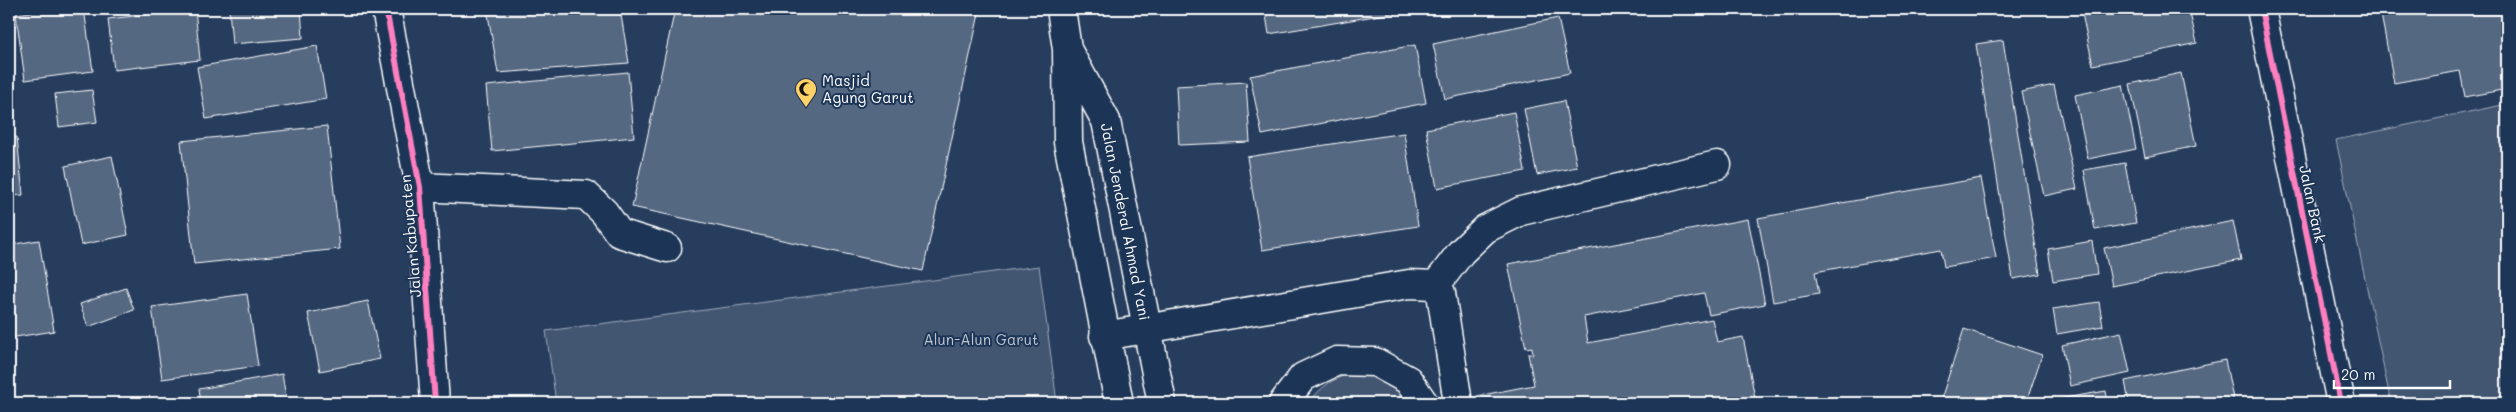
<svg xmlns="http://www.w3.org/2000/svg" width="2516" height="412" font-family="Mali,sans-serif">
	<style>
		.green { fill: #425672; stroke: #a0aab8 }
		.building { fill: #556781; stroke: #fff }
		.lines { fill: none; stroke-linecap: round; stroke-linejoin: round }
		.minor-casing { stroke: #fff; stroke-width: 31 }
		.major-casing { stroke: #fff; stroke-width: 31 }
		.minor { stroke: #1d3557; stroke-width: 28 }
		.major { stroke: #1d3557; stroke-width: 28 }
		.cycleway-casing { stroke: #1d3557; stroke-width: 9 }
		.cycleway { stroke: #ff80c0; stroke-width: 6 }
		.labels { text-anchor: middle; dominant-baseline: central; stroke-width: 4; stroke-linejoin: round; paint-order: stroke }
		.poi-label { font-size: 15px; fill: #fff; stroke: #1d3557; text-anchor: start }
		.street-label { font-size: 15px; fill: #fff; stroke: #1d3557 }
		.park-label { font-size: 15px; fill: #bdc4ce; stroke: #1d3557 }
	</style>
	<rect width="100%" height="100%" fill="#263d5e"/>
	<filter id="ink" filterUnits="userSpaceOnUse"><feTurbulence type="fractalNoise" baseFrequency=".02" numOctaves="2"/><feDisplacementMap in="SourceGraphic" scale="10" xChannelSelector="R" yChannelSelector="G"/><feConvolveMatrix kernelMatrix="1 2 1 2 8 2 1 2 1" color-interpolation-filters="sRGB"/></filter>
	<g filter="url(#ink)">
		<path class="green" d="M2507,104V403H2391L2336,140Z
			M1039,266L1057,403H556L546,331Z
			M1361,371L1382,375L1419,403H1308C1325,383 1335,377 1361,371Z"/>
		<path class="building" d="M55,9H84L93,71L25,80L16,14Z
			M195,9L200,60L114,70L108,19Z
			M229,9H301L303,38L232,44Z
			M487,9H620L629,63L498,73Z
			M675,9H980L923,271L632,207Z
			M1265,9H1397L1398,12L1269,34Z
			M2081,9H2189L2197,43L2093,65Z
			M2380,9H2501L2507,43V89L2465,97L2460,71L2394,83Z
			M1558,18L1570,73L1445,99L1433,44Z
			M2003,40L2040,274L2013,279L1976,44Z
			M1415,45L1426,103L1262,135L1250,76Z
			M317,46L326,99L206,119L197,67Z
			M628,72L634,137L492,151L486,86Z
			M2181,73L2196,146L2145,157L2130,84Z
			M1246,82L1250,142L1179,145L1176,86Z
			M2054,85L2077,189L2044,196L2021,92Z
			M2123,85L2136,149L2088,159L2075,95Z
			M92,90L97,122L59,127L55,94Z
			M1564,101L1577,167L1537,175L1524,109Z
			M1514,112L1525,171L1437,188L1426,129Z
			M327,126L340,249L194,264L181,141Z
			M1404,133L1418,226L1262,250L1247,157Z
			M17,137L23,195L9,196V138Z
			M112,156L128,235L81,245L65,166Z
			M2125,163L2136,223L2095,230L2084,170Z
			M1981,178L1996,258L1944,267L1941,249L1815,272L1819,294L1773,302L1758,218Z
			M1748,219L1765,304L1709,315L1704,293L1584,317L1588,343L1712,319L1717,342L1743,337L1756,403H1479L1477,396L1534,385L1528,354H1533L1532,347L1526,348L1508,264Z
			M2233,221L2241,260L2112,286L2104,248Z
			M39,240L54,331L9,338V245Z
			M2092,241L2097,274L2053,281L2048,249Z
			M126,288L134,310L88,327L80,304Z
			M247,294L258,366L162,379L152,307Z
			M368,301L380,359L320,371L308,313Z
			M2099,302L2103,326L2057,334L2053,309Z
			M1964,329L2042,355L2026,403H1953L1941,399Z
			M2121,332L2130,373L2070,386L2062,345Z
			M2225,360L2234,403H2129L2125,381Z
			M282,374L287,403H201L199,389Z
			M2106,391L2108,403H2054L2053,400Z"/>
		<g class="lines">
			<g class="minor-casing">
				<path id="minor" d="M386,9L420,187L435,403
					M2261,9L2341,403
					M420,187L586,195L604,212L619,233L667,248
					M1436,285L1461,252L1485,229L1521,211L1717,165
					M1104,336L1409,284L1436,285L1441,293L1458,403
					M1283,403L1303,377L1337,361L1375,362L1408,380L1424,403"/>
			</g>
			<g class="major-casing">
				<g id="major">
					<path d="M1061,9L1067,49L1068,142L1119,403"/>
					<path id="s1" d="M1069,53L1106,121L1162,403"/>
				</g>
			</g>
			<use href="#minor" class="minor"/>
			<use href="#major" class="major"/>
			<g class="cycleway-casing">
				<path id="cycleway" d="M386,9L420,187L435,403
					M2261,9L2341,403"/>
			</g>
			<use href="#cycleway" class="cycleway"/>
		</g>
	</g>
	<defs>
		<g id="mosque-pin" transform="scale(1.125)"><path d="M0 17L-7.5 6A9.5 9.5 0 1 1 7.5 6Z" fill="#ffd166" stroke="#1d3557"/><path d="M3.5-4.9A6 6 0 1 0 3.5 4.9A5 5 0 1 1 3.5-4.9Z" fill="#111"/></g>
	</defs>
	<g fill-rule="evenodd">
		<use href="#mosque-pin" x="806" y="89"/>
	</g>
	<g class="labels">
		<g class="poi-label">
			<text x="822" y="80">Masjid<tspan x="822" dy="17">Agung Garut</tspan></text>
		</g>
		<g class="street-label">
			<text transform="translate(2313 204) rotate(78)">Jalan Bank</text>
			<text stroke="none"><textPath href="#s1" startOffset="180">Jalan Jenderal Ahmad Yani</textPath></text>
			<text transform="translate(410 236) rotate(-95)">Jalan Kabupaten</text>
		</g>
		<g class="park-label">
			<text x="981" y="339">Alun-Alun Garut</text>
		</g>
	</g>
	<rect width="2516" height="412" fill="none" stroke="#1d3557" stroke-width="30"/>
	<rect x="15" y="15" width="2486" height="382" fill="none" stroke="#fff" stroke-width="2" filter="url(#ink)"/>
	<path d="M2334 380v8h116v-8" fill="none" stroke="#ffffff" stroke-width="2.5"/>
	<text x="2341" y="380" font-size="15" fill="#ffffff" stroke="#1d3557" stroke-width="4" paint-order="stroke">20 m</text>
</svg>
